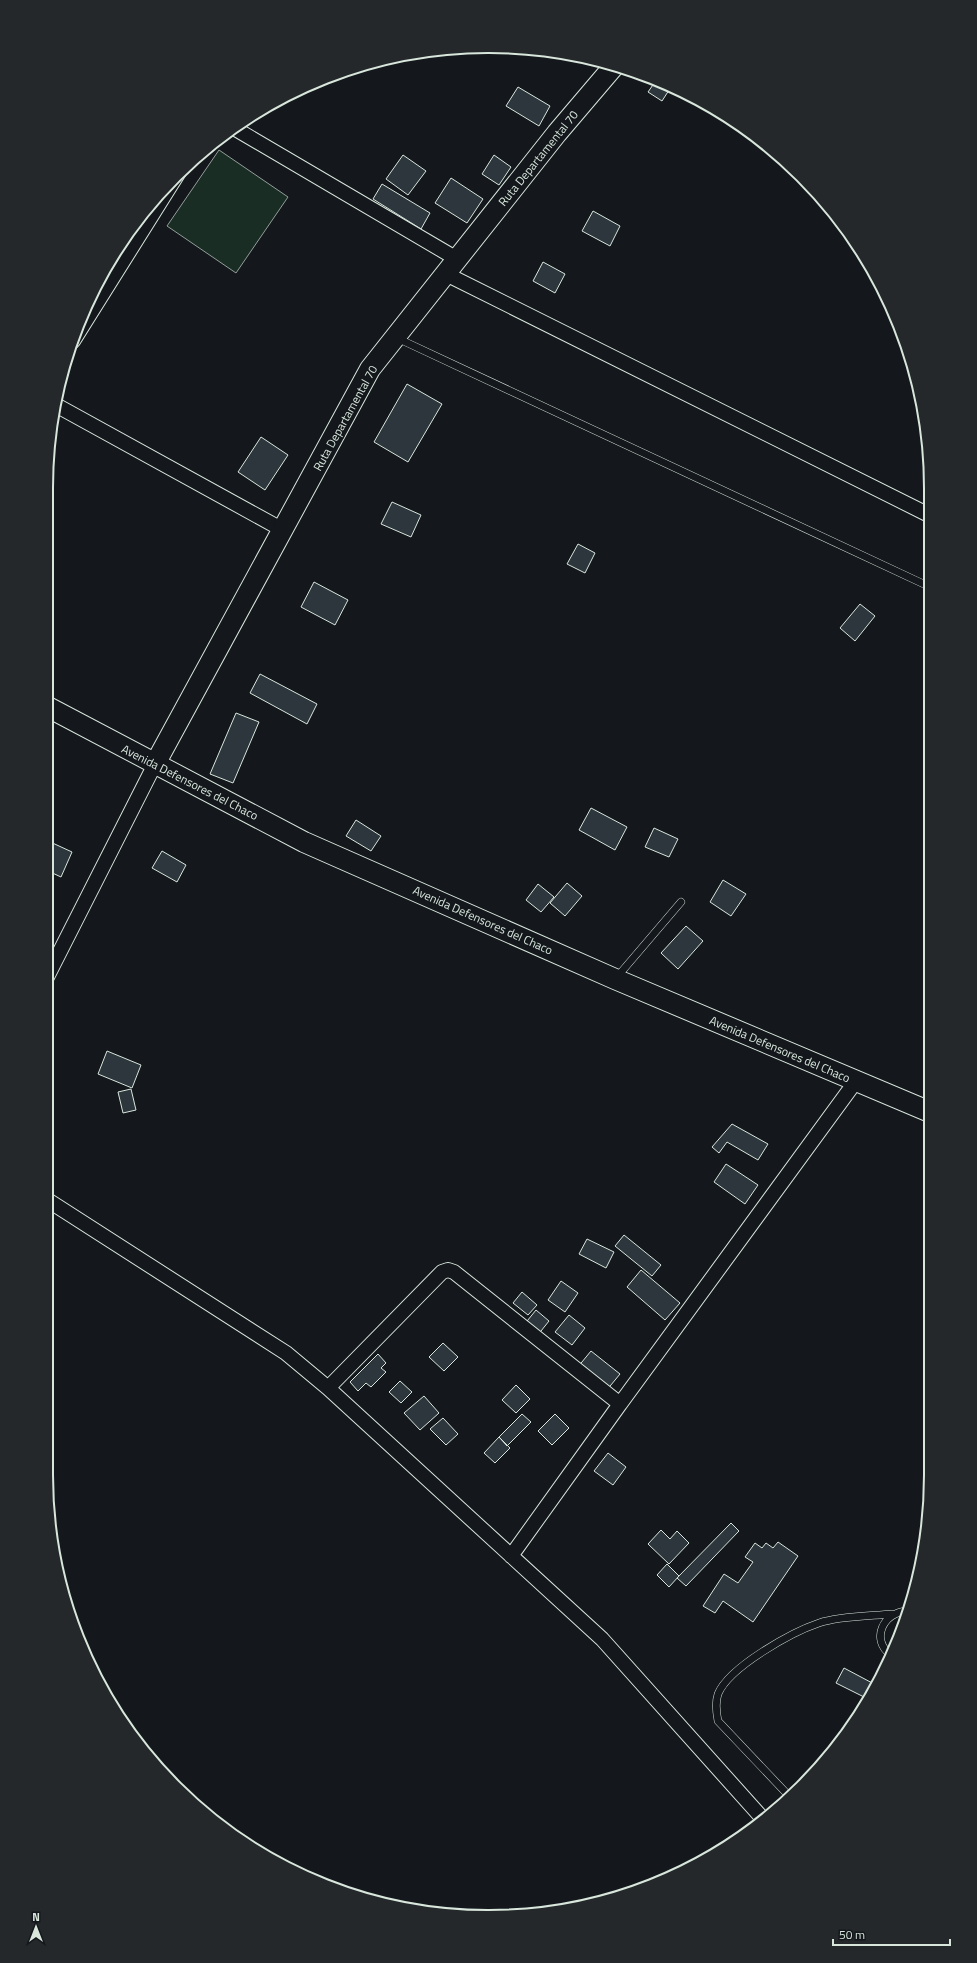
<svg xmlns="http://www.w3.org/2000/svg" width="977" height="1963" font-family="'Titillium Web',sans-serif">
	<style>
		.green { fill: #1a2d24; stroke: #939e99 }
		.building { fill: #2c363c; stroke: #d8e6dc }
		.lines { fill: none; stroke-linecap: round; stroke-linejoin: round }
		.service-casing { stroke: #d8e6dc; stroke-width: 8 }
		.minor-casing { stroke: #d8e6dc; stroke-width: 16 }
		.secondary-casing { stroke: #d8e6dc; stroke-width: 22 }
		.service { stroke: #14181c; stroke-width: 7 }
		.minor { stroke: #14181c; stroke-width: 14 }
		.secondary { stroke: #14181c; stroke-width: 20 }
		.labels { text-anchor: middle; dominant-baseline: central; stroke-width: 3; stroke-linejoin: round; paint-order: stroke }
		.street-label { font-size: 12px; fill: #d8e6dc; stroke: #14181c }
		.rim { fill: none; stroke: #d8e6dc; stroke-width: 2 }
	</style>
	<rect width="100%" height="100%" fill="#14181c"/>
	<path class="green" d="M219,150L288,197L236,273L167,226Z"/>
	<path class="building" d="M657,79L671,87L662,101L648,92Z
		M518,87L550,106L539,126L506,106Z
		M403,155L426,171L408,195L386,179Z
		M494,155L511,167L499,185L482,174Z
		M451,178L483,199L467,223L435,203Z
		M382,184L430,213L421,229L373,199Z
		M593,211L620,226L610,246L582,231Z
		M543,262L565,274L555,293L533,281Z
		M407,384L442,404L408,462L374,442Z
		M261,437L288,455L265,490L238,472Z
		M392,502L421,515L411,537L381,524Z
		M578,544L595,553L585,573L567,564Z
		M314,582L348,600L335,625L301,607Z
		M860,604L875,616L855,641L840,628Z
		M260,674L317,704L307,724L250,693Z
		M236,713L259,722L233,783L210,774Z
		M591,808L627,827L615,850L579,830Z
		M356,820L381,836L371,851L346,836Z
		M654,828L678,839L669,857L645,847Z
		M46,840L72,852L61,877L46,870Z
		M162,851L186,865L177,882L152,868Z
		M723,880L746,894L731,916L710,902Z
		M567,883L582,896L565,916L550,903Z
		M538,884L554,897L541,912L526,900Z
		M686,926L703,941L678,969L661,953Z
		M107,1051L141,1065L132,1088L98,1074Z
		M131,1089L136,1110L123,1113L118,1092Z
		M732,1124L768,1144L758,1160L727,1142L719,1153L712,1147Z
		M726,1164L758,1185L745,1204L714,1182Z
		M624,1235L661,1265L652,1276L615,1246Z
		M587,1239L614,1252L606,1268L579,1254Z
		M641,1270L680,1303L665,1320L627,1287Z
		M561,1281L578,1293L565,1312L548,1300Z
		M522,1292L537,1305L528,1315L513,1303Z
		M536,1310L549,1321L537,1336L523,1326Z
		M569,1315L585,1328L572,1345L555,1332Z
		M443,1343L458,1357L444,1371L429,1357Z
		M591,1351L620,1374L606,1391L577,1368Z
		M378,1354L386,1363L381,1368L386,1372L371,1387L366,1383L358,1391L350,1382Z
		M400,1381L412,1392L401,1403L389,1392Z
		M516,1385L530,1399L516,1413L502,1400Z
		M424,1396L439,1413L420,1430L404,1413Z
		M522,1414L531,1422L507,1446L499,1437Z
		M555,1414L569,1428L552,1445L538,1431Z
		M443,1418L458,1434L446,1445L430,1429Z
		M499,1437L510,1448L495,1463L484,1453Z
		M608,1453L626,1467L613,1485L594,1471Z
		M731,1523L739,1531L686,1586L677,1578Z
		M661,1530L670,1539L677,1531L689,1543L669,1564L648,1544Z
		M778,1542L798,1556L753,1622L723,1601L715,1613L703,1606L724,1574L738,1583L753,1562L745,1557L755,1543L762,1548L766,1543L773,1548Z
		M667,1564L679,1576L669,1587L657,1575Z
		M844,1668L876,1685L868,1699L836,1683Z"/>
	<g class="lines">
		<g class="service-casing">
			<path id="service" d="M397,338L928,586
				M617,977L681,902
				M891,1655C870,1640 883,1612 907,1611
				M790,1797L718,1721C716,1711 715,1703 718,1694C729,1667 792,1632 819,1623C839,1616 871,1616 892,1614"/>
		</g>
		<g class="minor-casing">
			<path id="minor" d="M234,128L457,259
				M446,274L927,514
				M73,341L179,172
				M54,404L283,530
				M46,979L155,764
				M46,1199L286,1353L328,1388L602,1639L764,1820
				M328,1388L442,1272L448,1270L454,1272L620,1404L856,1081
				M511,1556L620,1404"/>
		</g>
		<g class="secondary-casing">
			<path id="secondary" d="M46,706L304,842L615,979L930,1112
				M155,764L370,369L557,133L614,66"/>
		</g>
		<use href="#service" class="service"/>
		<use href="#minor" class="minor"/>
		<use href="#secondary" class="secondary"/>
	</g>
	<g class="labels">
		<g class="street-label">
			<text transform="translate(538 158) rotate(-51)">Ruta Departamental 70</text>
			<text transform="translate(345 418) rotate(-61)">Ruta Departamental 70</text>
			<text transform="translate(190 782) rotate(27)">Avenida Defensores del Chaco</text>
			<text transform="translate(483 920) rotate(24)">Avenida Defensores del Chaco</text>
			<text transform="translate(780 1049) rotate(23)">Avenida Defensores del Chaco</text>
		</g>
	</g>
	<path d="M0 0H977V1963H0ZM488 53H489A435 435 0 0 1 924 488V1475A435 435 0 0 1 489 1910H488A435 435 0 0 1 53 1475V488A435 435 0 0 1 488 53Z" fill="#24282b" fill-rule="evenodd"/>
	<path class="rim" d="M488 53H489A435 435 0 0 1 924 488V1475A435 435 0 0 1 489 1910H488A435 435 0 0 1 53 1475V488A435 435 0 0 1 488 53Z"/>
	<g transform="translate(36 1927)" stroke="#14181c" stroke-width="3" paint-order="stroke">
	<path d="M0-3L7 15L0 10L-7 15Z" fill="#d8e6dc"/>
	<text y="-6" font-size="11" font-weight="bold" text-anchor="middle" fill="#d8e6dc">N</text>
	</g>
	<path d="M833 1939v6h117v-6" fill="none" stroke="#d8e6dc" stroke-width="2"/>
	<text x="839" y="1939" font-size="12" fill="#d8e6dc" stroke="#14181c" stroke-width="3" paint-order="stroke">50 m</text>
</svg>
